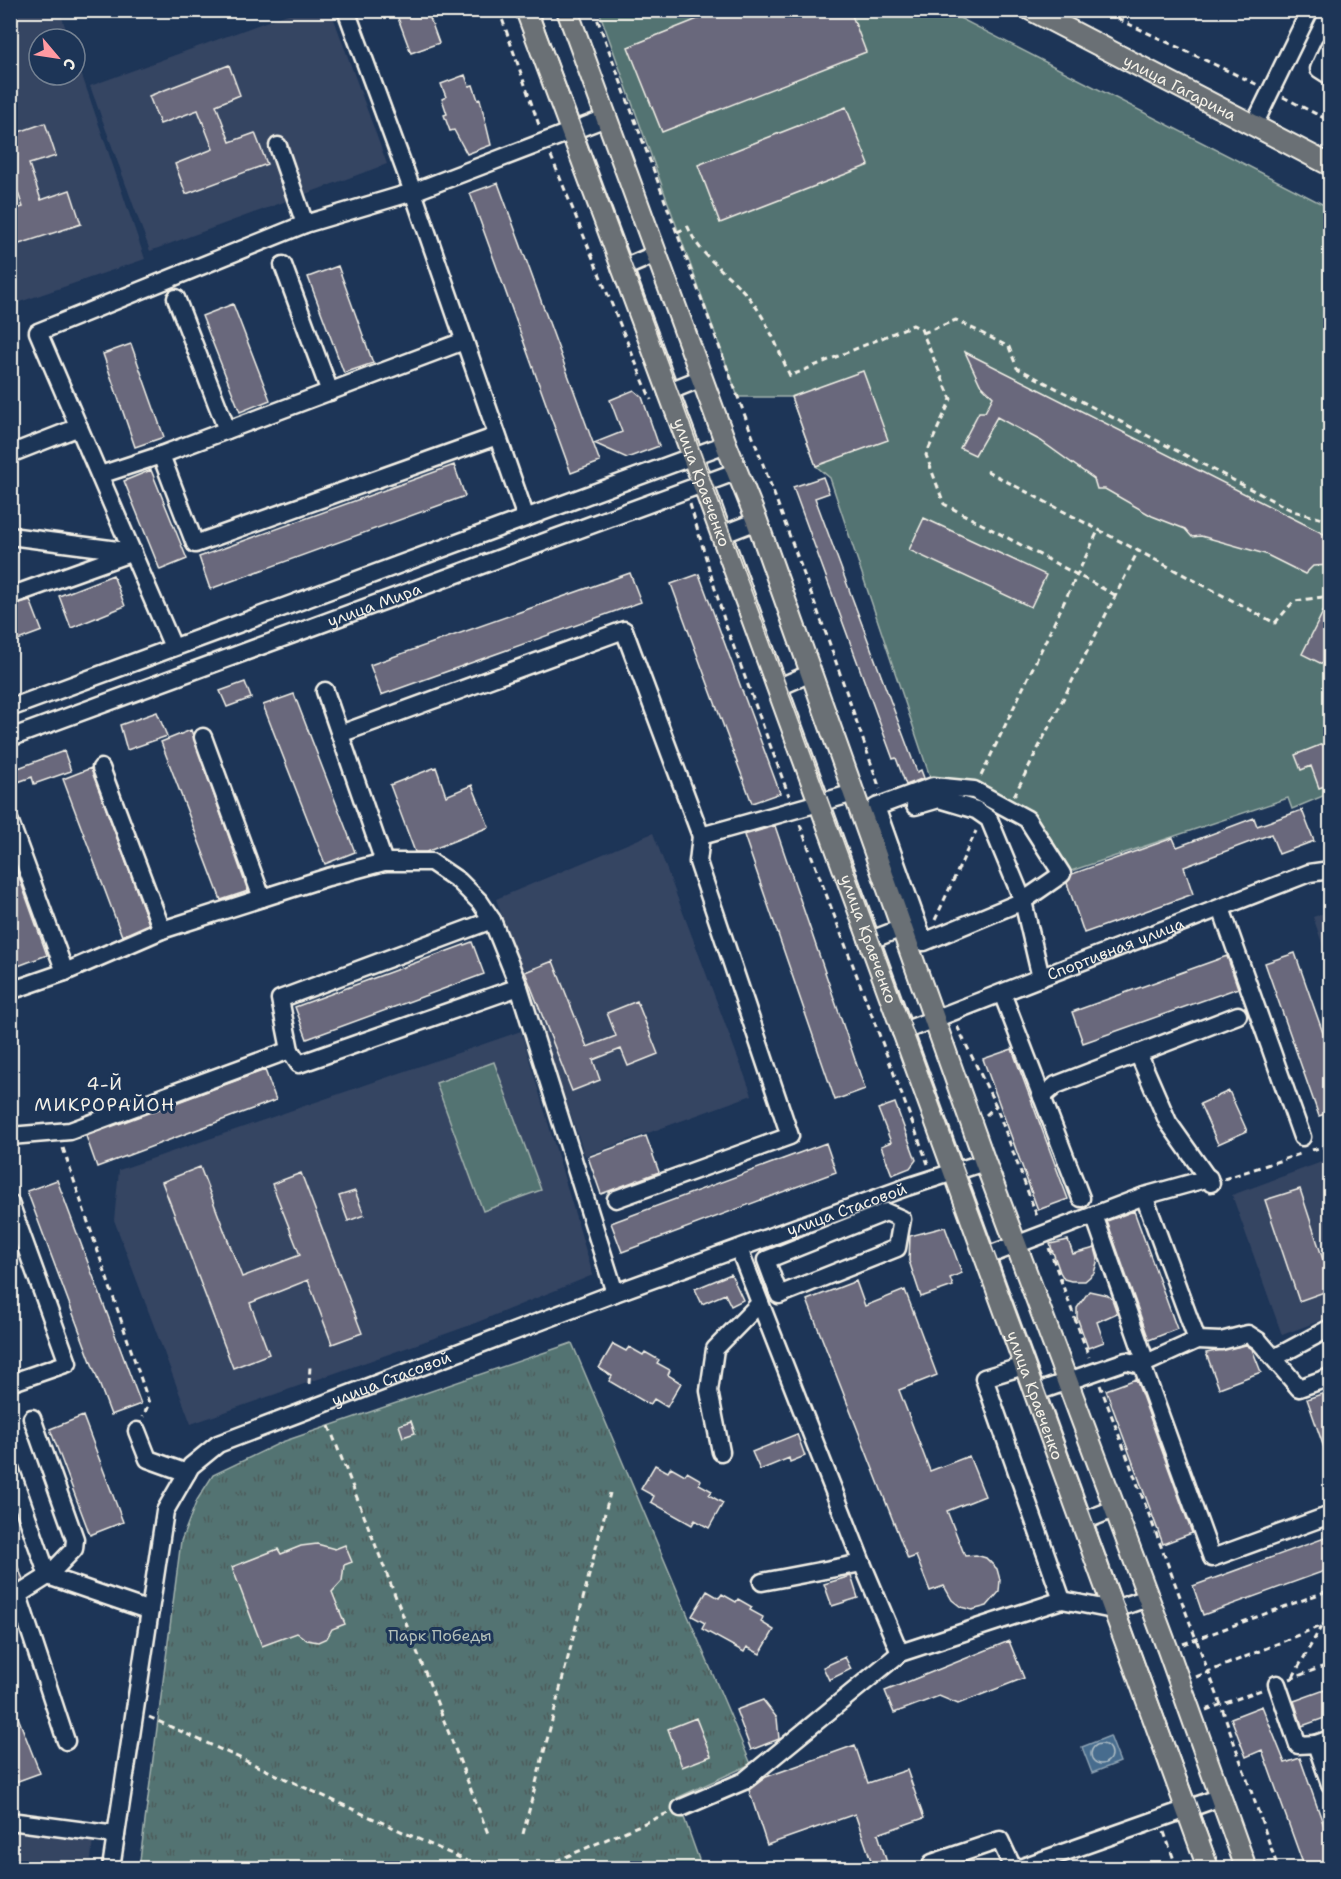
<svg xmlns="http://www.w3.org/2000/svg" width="1341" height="1879" font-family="'Shantell Sans',sans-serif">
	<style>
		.built { fill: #344462 }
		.grass { fill: #527372; stroke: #a3b2ad; stroke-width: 1.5 }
		.park { fill: url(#park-tufts); stroke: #a3b2ad; stroke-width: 1.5 }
		.water { fill: #466c8e; stroke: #8ca1b2; stroke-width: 1.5 }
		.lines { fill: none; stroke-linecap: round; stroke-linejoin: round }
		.shore { stroke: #aebcc4; stroke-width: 1.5 }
		.building { fill: #69687b; stroke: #f4f1e8; stroke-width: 1.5 }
		.minor-casing { stroke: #f4f1e8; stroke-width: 21 }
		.major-casing { stroke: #f4f1e8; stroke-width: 24 }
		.path { stroke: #f4f1e8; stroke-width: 3; stroke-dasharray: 6 4.5; stroke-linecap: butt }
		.minor { stroke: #1d3557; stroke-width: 16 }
		.major { stroke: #6a7074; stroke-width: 20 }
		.tram { stroke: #f4f1e8; stroke-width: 1.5 }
		.labels { text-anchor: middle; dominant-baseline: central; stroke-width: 6; stroke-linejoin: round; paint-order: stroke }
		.street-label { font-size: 16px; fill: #f4f1e8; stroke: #1d3557 }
		.park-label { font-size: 16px; fill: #b3bfb9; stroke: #1d3557 }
		.neighbourhood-label { font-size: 18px; letter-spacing: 1.5px; fill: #f4f1e8; stroke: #1d3557 }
	</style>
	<defs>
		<pattern id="park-tufts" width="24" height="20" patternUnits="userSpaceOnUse" patternTransform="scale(1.5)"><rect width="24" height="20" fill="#527372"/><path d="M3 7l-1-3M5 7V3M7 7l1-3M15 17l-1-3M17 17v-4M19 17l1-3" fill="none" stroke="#4d5b5a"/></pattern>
	</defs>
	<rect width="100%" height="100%" fill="#1d3557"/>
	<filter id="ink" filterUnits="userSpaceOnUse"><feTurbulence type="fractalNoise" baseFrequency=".0167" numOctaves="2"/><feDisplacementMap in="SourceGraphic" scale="12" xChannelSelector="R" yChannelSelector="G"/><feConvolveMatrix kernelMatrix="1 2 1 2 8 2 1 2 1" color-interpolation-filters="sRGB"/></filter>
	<g filter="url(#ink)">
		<path class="built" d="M10,11H60L69,39H39V75H75V55L145,259L11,305Z
			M296,11H331L387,164L150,251L90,86Z
			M653,833L752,1095L585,1156L496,899Z
			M1330,911V966L1313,917Z
			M521,1031L593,1275L468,1326L191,1424L114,1220L119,1170Z
			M1330,1159V1317L1282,1335L1232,1195Z
			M11,1830L93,1840L90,1868H11Z"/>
		<path class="grass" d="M599,11H946L1330,208V793L1292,809L1288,798L1062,874L1027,819L974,790L933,786L830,478L816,466L791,397H738Z
			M494,1062L541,1190L483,1211L436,1083Z"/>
		<path class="park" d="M572,1343L751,1764L677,1798L702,1868H139L181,1541L197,1500L213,1475L282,1442Z"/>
		<path class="water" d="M1110,1736L1120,1762L1092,1773L1082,1747Z"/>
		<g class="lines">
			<path class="shore" d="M1091 1754a10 10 0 1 1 20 0a10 10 0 1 1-20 0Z"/>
		</g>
		<path class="building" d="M395,10H427L439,43L411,53Z
			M720,10H850L866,52L662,132L628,47Z
			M229,65L240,95L216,105L230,142L255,133L267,164L186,194L175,164L213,149L198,110L160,124L149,96Z
			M465,75L469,86L473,85L478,100L480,99L491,145L467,154L454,130L450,131L444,115L447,114L442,99L446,97L441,84Z
			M846,107L869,165L720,223L698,165Z
			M45,123L56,156L29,164L41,200L70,190L81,224L10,247V211L23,207L10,170V135Z
			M498,183L600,462L571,473L470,193Z
			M338,266L373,363L344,373L308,277Z
			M233,304L270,400L240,412L202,316Z
			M131,344L164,437L135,447L103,354Z
			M965,352L1330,537V565L1313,566L1305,574L1265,554L1201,536L1192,537L1185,529L1152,516L1105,489H1097L1094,479L1041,441L997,417L975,455L960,448L979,412H985L993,397L980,384Z
			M863,371L888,440L816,466L791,397Z
			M634,390L642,397L659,446L627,458L594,443L622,432L610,400Z
			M454,465L465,496L210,589L199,557Z
			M151,470L187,559L160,570L124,481Z
			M823,477L829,493L815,498L917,772L921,770L924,778L906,785L896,758L893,759L793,487Z
			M924,518L1046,575L1031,607L909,550Z
			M630,573L641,602L381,695L370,665Z
			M699,574L780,793L752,803L671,584Z
			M113,575L125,606L71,628L59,596Z
			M1330,598V668L1302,654Z
			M30,600L42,631L10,643V606Z
			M245,682L251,698L227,707L220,691Z
			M294,694L355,852L325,864L263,705Z
			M157,712L167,736L127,750L120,725Z
			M191,730L248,891L221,900L161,742Z
			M1330,741V784L1319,788L1311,766L1301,770L1295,755Z
			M64,751L71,771L34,784L32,777L15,783L10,771Z
			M436,767L446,796L472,785L489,827L426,852H415L390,785Z
			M91,768L149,924L122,936L63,779Z
			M1302,810L1314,841L1279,854L1271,834L1184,867L1193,894L1084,933L1067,883L1072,874L1173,838L1177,847L1254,818L1257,826Z
			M775,826L865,1089L835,1100L744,835Z
			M11,855L47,955L18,966L10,945Z
			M472,942L484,974L307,1039L295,1007Z
			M1295,953L1330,1053V1112L1319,1116L1265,963Z
			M1227,956L1238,988L1083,1043L1072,1012Z
			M553,961L587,1047L616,1036L607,1013L637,1001L658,1054L628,1066L621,1049L593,1060L600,1080L572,1091L525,972Z
			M1012,1049L1068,1199L1038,1210L983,1059Z
			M265,1070L276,1100L97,1167L86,1136Z
			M1229,1091L1247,1131L1218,1144L1200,1104Z
			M895,1103L916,1160L910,1168L892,1175L881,1146L891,1142L878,1109Z
			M646,1136L659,1172L601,1194L588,1157Z
			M826,1143L836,1172L622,1252L611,1223Z
			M200,1167L242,1277L300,1255L272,1184L301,1173L362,1333L332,1344L308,1280L250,1303L269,1354L233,1368L162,1182Z
			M57,1180L141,1404L111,1415L27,1191Z
			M1300,1189L1330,1281V1290L1299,1301L1265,1200Z
			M355,1191L364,1215L348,1221L339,1196Z
			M1134,1211L1177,1329L1149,1340L1107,1221Z
			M945,1227L962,1273L950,1278L953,1286L921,1297L909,1261L910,1236Z
			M1068,1240L1073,1254L1095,1248L1098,1259L1094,1273L1085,1281H1071L1064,1279L1060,1272L1050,1244Z
			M731,1274L743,1300L731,1306L725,1294L702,1304L695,1289Z
			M856,1281L865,1306L905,1290L937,1375L899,1390L930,1471L969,1456L985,1496L947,1511L965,1556L976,1555L986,1558L997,1569L1000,1580L999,1592L987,1606L972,1610L961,1607L952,1600L944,1586L930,1591L916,1556L908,1559L807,1300Z
			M1089,1291L1107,1295L1112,1299L1117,1313L1097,1322L1104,1342L1088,1348L1077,1317V1308Z
			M613,1344L626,1351L629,1347L643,1355L645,1352L659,1360L657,1363L670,1370L668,1375L681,1383L667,1407L654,1399L650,1405L609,1381L612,1376L599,1368Z
			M1246,1345L1252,1349L1261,1372L1219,1388L1206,1353Z
			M1136,1379L1192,1533L1163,1544L1106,1390Z
			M1330,1391V1462H1329L1307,1399Z
			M83,1416L123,1522L90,1535L50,1429Z
			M411,1421L415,1433L403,1437L399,1425Z
			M797,1434L805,1456L790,1462L789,1458L760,1470L752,1452Z
			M655,1465L668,1472L671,1467L685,1475L687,1472L701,1480L699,1484L712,1491L709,1495L723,1503L709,1528L695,1520L692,1525L651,1502L654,1496L641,1489Z
			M1330,1536V1569L1203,1615L1193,1586Z
			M317,1544L335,1549L345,1545L352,1562L344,1565L342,1581L332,1592L345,1624L332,1629L327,1638L318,1642L307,1640L297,1633L262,1646L232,1567L278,1549L281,1554L301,1546Z
			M10,1549L23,1579L10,1588Z
			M851,1576L858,1598L832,1606L824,1584Z
			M707,1591L719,1598L722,1594L736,1602L738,1599L752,1607L750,1610L763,1617L761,1622L774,1630L760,1654L747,1647L744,1652L702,1629L705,1623L692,1616Z
			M1009,1641L1024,1678L958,1704L939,1696L894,1713L885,1691Z
			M845,1657L851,1669L829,1680L823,1667Z
			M1330,1688V1716L1302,1726L1294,1701Z
			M10,1697L40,1773L10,1784Z
			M763,1700L777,1718L779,1739L751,1750L736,1710Z
			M1262,1706L1285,1763L1300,1758L1330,1843V1869H1305L1262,1750L1246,1757L1231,1718Z
			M696,1718L711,1756L682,1767L668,1729Z
			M855,1745L868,1783L907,1770L924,1818L878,1834L889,1869H874L855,1814L767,1845L749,1790L766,1777Z"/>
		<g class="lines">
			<g class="minor-casing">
				<g id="minor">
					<path d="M346,10L413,192L526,518"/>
					<path d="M1330,45L1319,69L1330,76"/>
					<path d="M1254,125L1310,10"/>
					<path d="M278,146L305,224"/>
					<path d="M283,265L330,392"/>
					<path d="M621,269L656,254"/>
					<path d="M176,298L227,430"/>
					<path d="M667,392L702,378"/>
					<path d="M10,454L79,427"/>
					<path d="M161,455L464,341"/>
					<path d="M100,475L161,455L195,544L497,436"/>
					<path d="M721,535L757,521"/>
					<path d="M10,536L133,552L10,596"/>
					<path d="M173,647L38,332L305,224L413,192L606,118"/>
					<path d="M777,688L811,673"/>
					<path d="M325,691L384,862"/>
					<path d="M10,708L726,444"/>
					<path d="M340,734L624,630L701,836"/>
					<path d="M203,737L262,898"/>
					<path id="s1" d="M10,738L738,471"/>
					<path d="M101,768L162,930"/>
					<path d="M933,786L974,790L1027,819L1062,874L1023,901L924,942L876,807Z"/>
					<path d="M915,806L939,799L976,810L989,819L1023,901L1041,978"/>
					<path d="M10,822L65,972"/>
					<path d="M1221,908L1302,1137"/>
					<path d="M868,941L902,928"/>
					<path d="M10,991L65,972L162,930L328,877L384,862H431L459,881L480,902L492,920L519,987L615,1293"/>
					<path d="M1002,993L1081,1198"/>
					<path id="s2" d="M901,1032L1309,873L1330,870"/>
					<path d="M290,1050L299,1064L519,987"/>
					<path d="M1138,1053L1168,1122L1211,1183"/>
					<path d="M1042,1097L1056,1085L1238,1015"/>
					<path d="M10,1136L70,1131L290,1050L280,999L492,920"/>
					<path d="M1144,1196L1209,1178"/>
					<path d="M616,1199L790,1136L698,862L701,836L854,793"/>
					<path d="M10,1203L68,1363L10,1383"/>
					<path d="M886,1212L902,1219L897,1248L779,1295L766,1260Z"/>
					<path d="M1094,1215L1146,1363"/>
					<path d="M739,1249L862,1563L900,1653"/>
					<path d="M984,1257L1144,1196L1197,1340L1142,1365L1212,1558L1330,1515"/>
					<path d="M1197,1340L1221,1341L1248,1334L1259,1341L1299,1388L1330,1377"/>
					<path d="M1274,1358L1330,1328"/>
					<path d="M1024,1366L984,1378L1062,1600"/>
					<path d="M1034,1393L1126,1361L1142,1365"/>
					<path d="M32,1418L75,1539L74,1549L48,1576L18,1595L66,1741"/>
					<path d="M137,1431L148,1459L187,1473"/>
					<path d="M721,1452L709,1391L715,1349L759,1304"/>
					<path d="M10,1468L48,1576L150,1611"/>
					<path d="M1081,1522L1114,1509"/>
					<path d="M762,1582L862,1563"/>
					<path d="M1277,1684L1298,1745L1316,1744"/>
					<path d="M1330,1739L1316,1744L1330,1784"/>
					<path d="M681,1808L744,1781L900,1653L1062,1600L1113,1610L1147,1598"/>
					<path d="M10,1821L116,1835"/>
					<path d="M932,1863L1000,1840L1013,1868"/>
					<path d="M10,1868H11"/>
					<path id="s3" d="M111,1868L165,1511L191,1466L218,1444L615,1293L907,1187L985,1162"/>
					<path d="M1020,1868L1221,1797"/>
				</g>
			</g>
			<g class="major-casing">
				<g id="major">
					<path id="s4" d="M526,10L703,484L1208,1868"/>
					<path d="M567,10L726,444L757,521L985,1162L1168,1650L1246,1868"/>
					<path id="s5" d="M1031,10L1330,165"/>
				</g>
			</g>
			<path class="path" d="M499,10L540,128
				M594,10L828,639L880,789
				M1099,10L1258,85
				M1283,97L1330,121
				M551,156L651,400
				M677,232L688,227C701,258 725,270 746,294C767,318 777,347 790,376L913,325L921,329L951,399L926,455L944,504L1115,595
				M923,333L956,320L1009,347L1017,368L1293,511L1330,521
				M987,471L1275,623L1294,601L1330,596
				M690,504L726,626L789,796
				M981,776L1098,531
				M1014,796L1138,551
				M800,825L928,1164
				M935,920L976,831
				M957,1026L996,1106L1038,1219
				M986,1115L996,1106
				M63,1148L149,1403L143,1417
				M1312,1150L1330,1145
				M1224,1179L1303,1153
				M1049,1248L1089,1357
				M309,1384L310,1366
				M1100,1385L1221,1705L1278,1868
				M329,1426L489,1836
				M1183,1644L1330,1590
				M1196,1677L1330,1622
				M1293,1677L1321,1627
				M1290,1679L1330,1664
				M1206,1710L1264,1689
				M149,1717L467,1861
				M1164,1832L1177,1868
				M523,1834L610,1493
				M556,1861L668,1813"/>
			<use href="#minor" class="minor"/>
			<use href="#major" class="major"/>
			<path class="tram" d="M538,10L1220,1868"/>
		</g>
	</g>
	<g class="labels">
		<g class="street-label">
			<text stroke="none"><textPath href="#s5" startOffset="168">улица Гагарина</textPath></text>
			<text stroke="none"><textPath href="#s4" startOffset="504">улица Кравченко</textPath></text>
			<text stroke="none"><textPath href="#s1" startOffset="388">улица Мира</textPath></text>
			<text stroke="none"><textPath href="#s4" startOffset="990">улица Кравченко</textPath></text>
			<text stroke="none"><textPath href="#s2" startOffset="230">Спортивная улица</textPath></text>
			<text stroke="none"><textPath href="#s3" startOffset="1119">улица Стасовой</textPath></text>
			<text stroke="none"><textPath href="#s3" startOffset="633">улица Стасовой</textPath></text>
			<text stroke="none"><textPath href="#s4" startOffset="1476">улица Кравченко</textPath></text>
		</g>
		<g class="park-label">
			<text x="440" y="1635">Парк Победы</text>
		</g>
		<g class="neighbourhood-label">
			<text x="105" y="1084">4-Й<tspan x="105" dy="21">МИКРОРАЙОН</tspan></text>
		</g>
	</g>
	<rect width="1341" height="1879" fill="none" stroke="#1d3557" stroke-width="36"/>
	<rect x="18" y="18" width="1305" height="1843" fill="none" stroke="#f4f1e8" stroke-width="2" filter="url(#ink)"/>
	<g transform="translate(57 57) rotate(119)"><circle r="28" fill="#1d3557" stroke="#738091" stroke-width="1.5"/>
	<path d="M0-4.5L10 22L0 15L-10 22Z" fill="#ff9aa2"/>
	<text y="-9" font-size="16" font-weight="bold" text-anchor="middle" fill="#f4f1e8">С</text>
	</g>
</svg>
